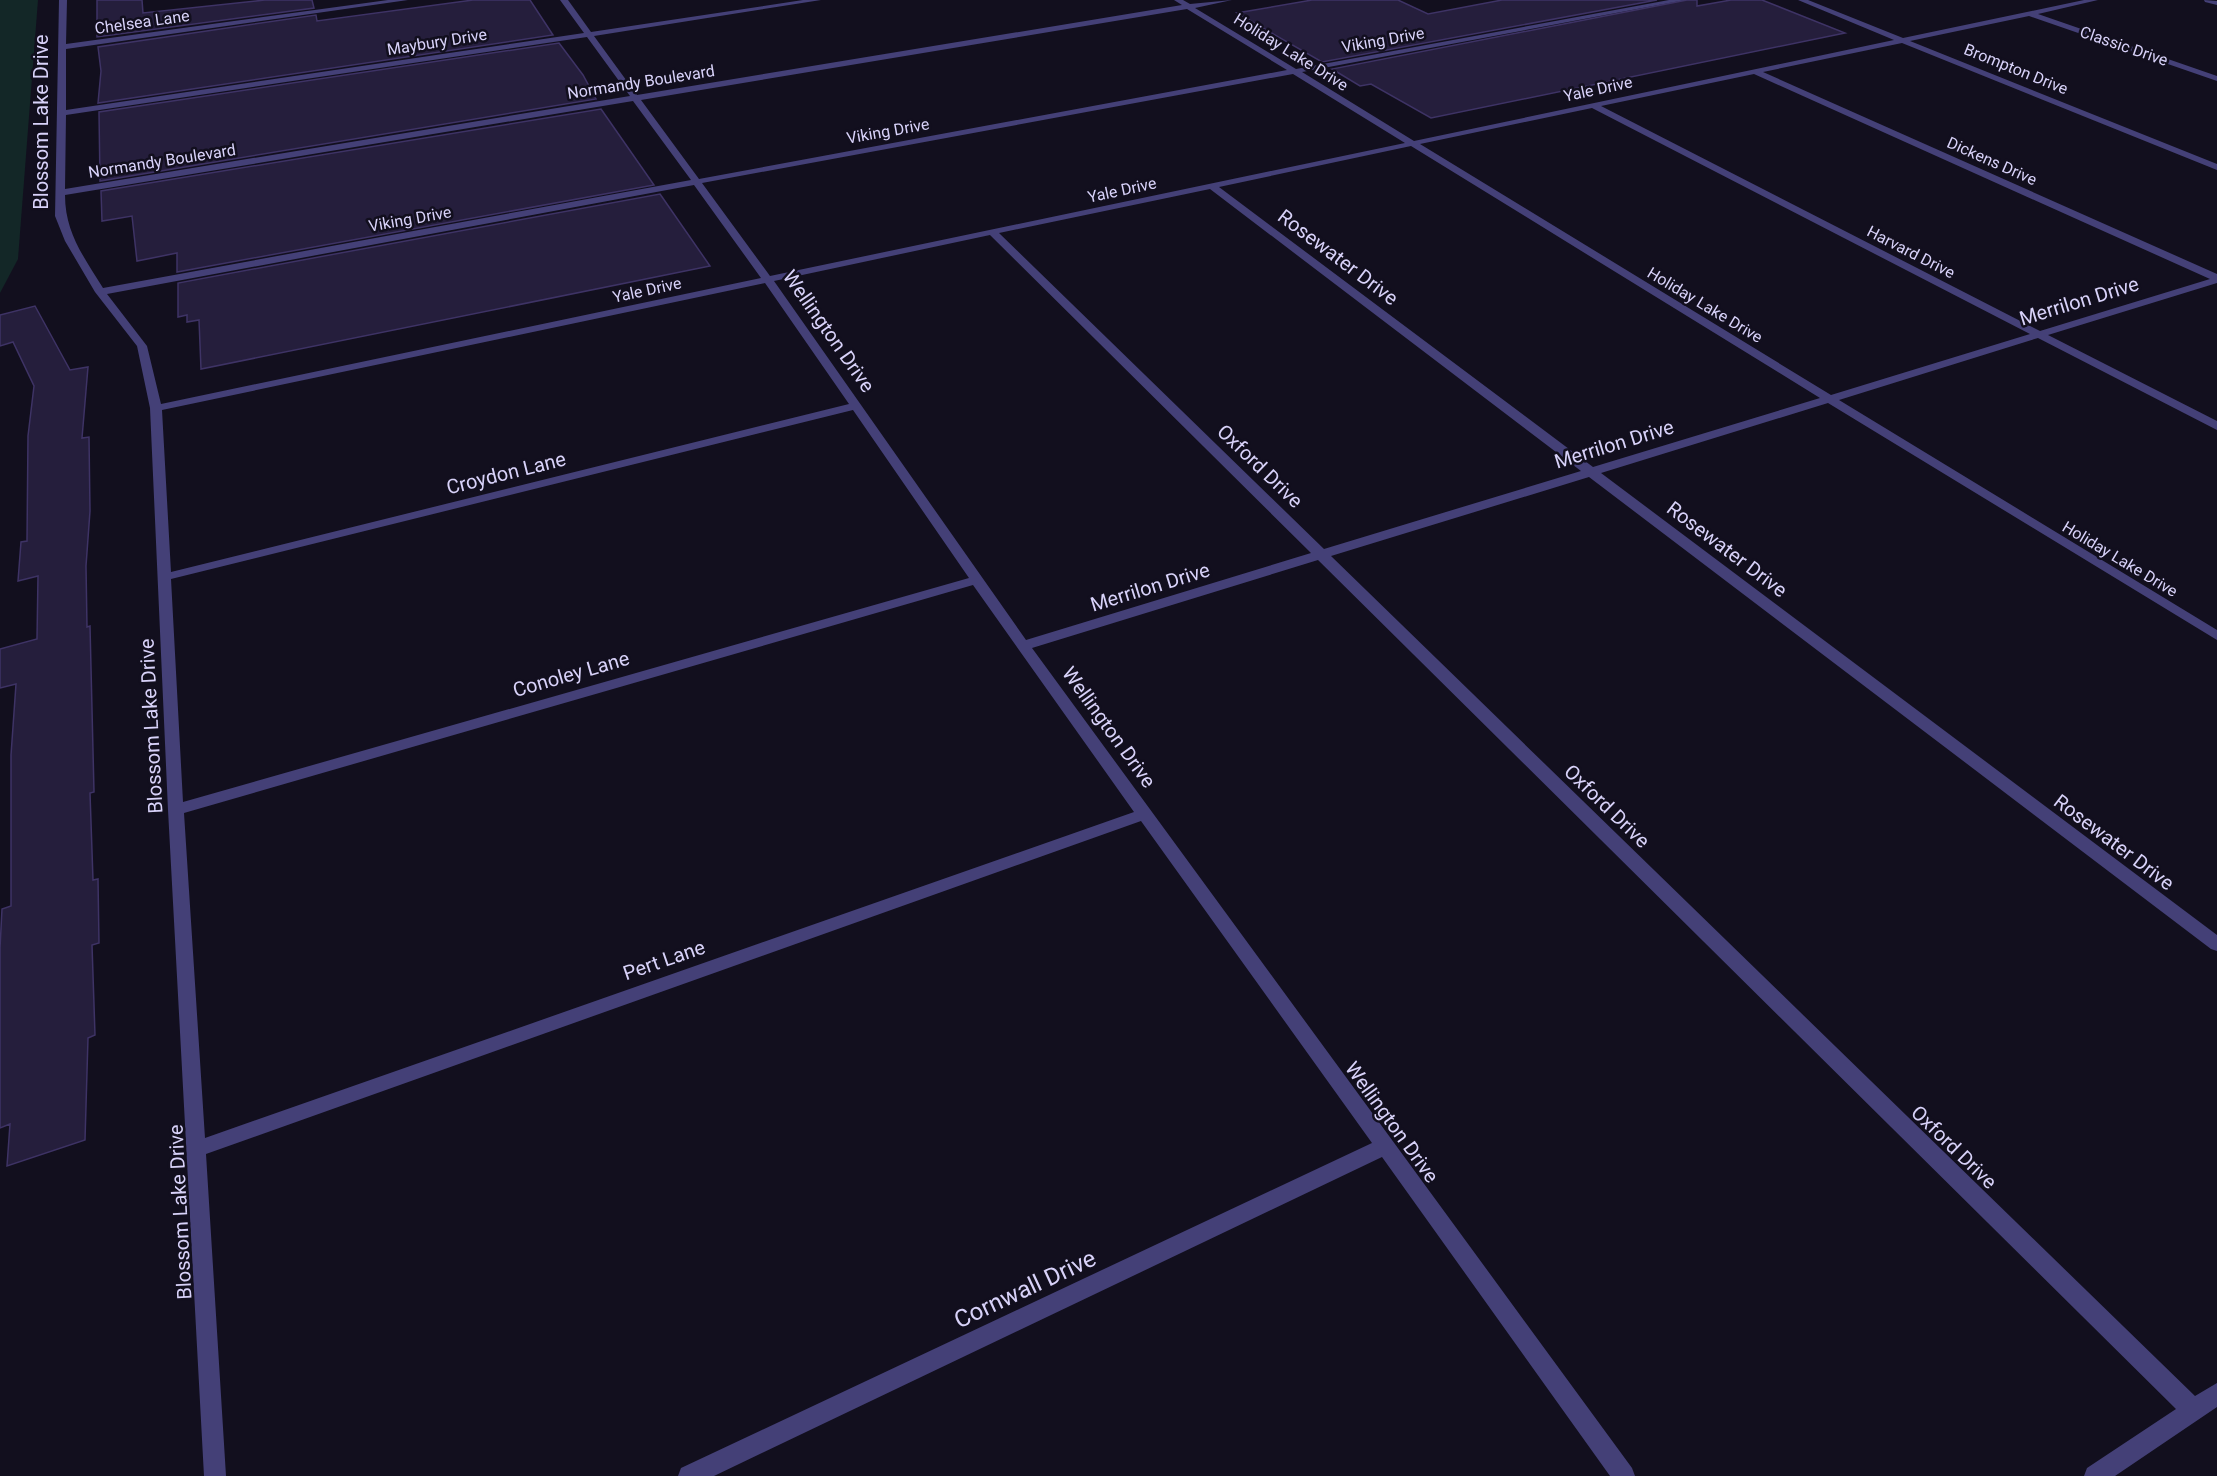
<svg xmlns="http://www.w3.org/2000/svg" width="2217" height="1476" font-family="Roboto,sans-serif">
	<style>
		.green { fill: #132727 }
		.building { fill: #251e3c; stroke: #3e3365; stroke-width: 1.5 }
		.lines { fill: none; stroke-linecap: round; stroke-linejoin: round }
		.minor { fill: #444077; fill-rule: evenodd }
		.labels { text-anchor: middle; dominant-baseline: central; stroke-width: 5; stroke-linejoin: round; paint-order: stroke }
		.far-street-label { font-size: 16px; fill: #d8d2f9; stroke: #120f1e }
		.street-label { font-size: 20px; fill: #d8d2f9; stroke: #120f1e }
		.near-street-label { font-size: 24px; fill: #d8d2f9; stroke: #120f1e }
	</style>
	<rect width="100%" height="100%" fill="#120f1e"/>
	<path class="green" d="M0,0H38L18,259L0,293Z"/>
	<path class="building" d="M97,0H142L143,13L265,0H312L314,8L97,37Z
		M473,0H530L553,35L98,103L101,71L98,47L316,15L317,21Z
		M1312,0H1398L1428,14L1502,0H1657L1322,62L1237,13Z
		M1687,0H1697V6L1731,0H1762L1845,33L1431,118L1371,84L1360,86L1332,69Z
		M559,43L583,75L596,99L100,181L99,112Z
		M601,109L654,185L177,272V253L137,261L132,216L102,221L101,191Z
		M660,194L710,266L201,369L199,320L187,322V315L178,317V283Z
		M35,306L70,370L88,367L82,438L89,437L90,511L86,566L87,627L90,626L94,792L90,793L93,880L98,879L99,943L92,945L95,1035L88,1038L85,1140L7,1166L10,1124L0,1128V948L2,909L11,906V755L16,684L0,688V649L37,639L38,576L18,581L21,542L27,541L28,436L34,386L13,342L0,346V315Z"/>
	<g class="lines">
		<path class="minor" d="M59,0H67L66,44L388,0H408L66,49V110L584,33L560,0H568L591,32L803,0H821L594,36L637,95L1182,5L1174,0H1183L1190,4L1232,0L1195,8L1296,69L1669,0H1685L1302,72L1414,141L1894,40L1798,0H1808L1903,38L2084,0H2098L2038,14L2217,76V81L2029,16L1910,41L2217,164V170L1902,43L1763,72L2217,274V283L2048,335L2217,421V430L2038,338L1839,400L2217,630V640L1828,403L1601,473L2217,935V951L2211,949L1589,477L1331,556L2195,1396L2217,1383V1407L2115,1476H2084L2087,1468L2176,1409L1318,560L1032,648L1632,1468L1635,1476H1610L1382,1157L714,1476H678L681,1468L1372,1143L1141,821L206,1154L226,1476H204L168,810L150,408L137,346L95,292L65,241L55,216ZM1187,9L1287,70L699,179L641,100ZM587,37L630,96L65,189L66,115ZM1293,74L1405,143L770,276L702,183ZM1754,74L2210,279L2040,331L1601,106ZM633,101L691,180L103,288C84,257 65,233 65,195ZM1592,108L2030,334L1831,395L1420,144ZM1411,146L1820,398L1593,467L1219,187ZM694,185L761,278L161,404L147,346L107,294ZM1210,189L1581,471L1324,549L999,233ZM990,235L1311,553L1026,640L774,281ZM765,283L849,404L171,572L162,410ZM853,410L969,578L183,802L171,579ZM973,585L1134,812L205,1138L184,813Z
			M2204,0L2217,1V5L2205,2Z"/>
	</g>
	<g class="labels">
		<g class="far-street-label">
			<text transform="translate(142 22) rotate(-8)">Chelsea Lane</text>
			<text transform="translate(1383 40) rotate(-10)">Viking Drive</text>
			<text transform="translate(437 42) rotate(-9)">Maybury Drive</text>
			<text transform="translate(2124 46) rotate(19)">Classic Drive</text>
			<text transform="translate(1291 52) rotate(32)">Holiday Lake Drive</text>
			<text transform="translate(2016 69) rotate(22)">Brompton Drive</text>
			<text transform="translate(641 82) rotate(-9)">Normandy Boulevard</text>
			<text transform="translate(1598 89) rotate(-12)">Yale Drive</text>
			<text transform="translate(888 131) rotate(-10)">Viking Drive</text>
			<text transform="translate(162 161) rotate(-9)">Normandy Boulevard</text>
			<text transform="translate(1992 161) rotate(24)">Dickens Drive</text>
			<text transform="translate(1122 190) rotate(-12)">Yale Drive</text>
			<text transform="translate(410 219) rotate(-10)">Viking Drive</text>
			<text transform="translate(1911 252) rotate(27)">Harvard Drive</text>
			<text transform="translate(647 290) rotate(-12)">Yale Drive</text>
			<text transform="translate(1705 305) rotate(31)">Holiday Lake Drive</text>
			<text transform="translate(2120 559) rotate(31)">Holiday Lake Drive</text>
		</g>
		<g class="street-label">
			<text transform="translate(41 122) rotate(-90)">Blossom Lake Drive</text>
			<text transform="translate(1338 257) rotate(37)">Rosewater Drive</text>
			<text transform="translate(2079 301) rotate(-17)">Merrilon Drive</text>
			<text transform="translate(829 331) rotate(55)">Wellington Drive</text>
			<text transform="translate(1614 444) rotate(-17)">Merrilon Drive</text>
			<text transform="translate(1260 466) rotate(44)">Oxford Drive</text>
			<text transform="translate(506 473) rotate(-14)">Croydon Lane</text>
			<text transform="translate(1727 549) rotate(37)">Rosewater Drive</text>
			<text transform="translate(1150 587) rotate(-17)">Merrilon Drive</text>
			<text transform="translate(571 674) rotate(-16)">Conoley Lane</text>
			<text transform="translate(151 726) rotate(-93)">Blossom Lake Drive</text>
			<text transform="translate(1109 727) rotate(54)">Wellington Drive</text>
			<text transform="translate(1607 806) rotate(44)">Oxford Drive</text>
			<text transform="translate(2114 842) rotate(37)">Rosewater Drive</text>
			<text transform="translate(664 960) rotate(-19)">Pert Lane</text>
			<text transform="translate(1392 1122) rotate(54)">Wellington Drive</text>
			<text transform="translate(1954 1147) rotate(44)">Oxford Drive</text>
			<text transform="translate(180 1212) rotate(-93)">Blossom Lake Drive</text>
		</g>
		<g class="near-street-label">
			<text transform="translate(1025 1289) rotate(-25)">Cornwall Drive</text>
		</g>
	</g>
</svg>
